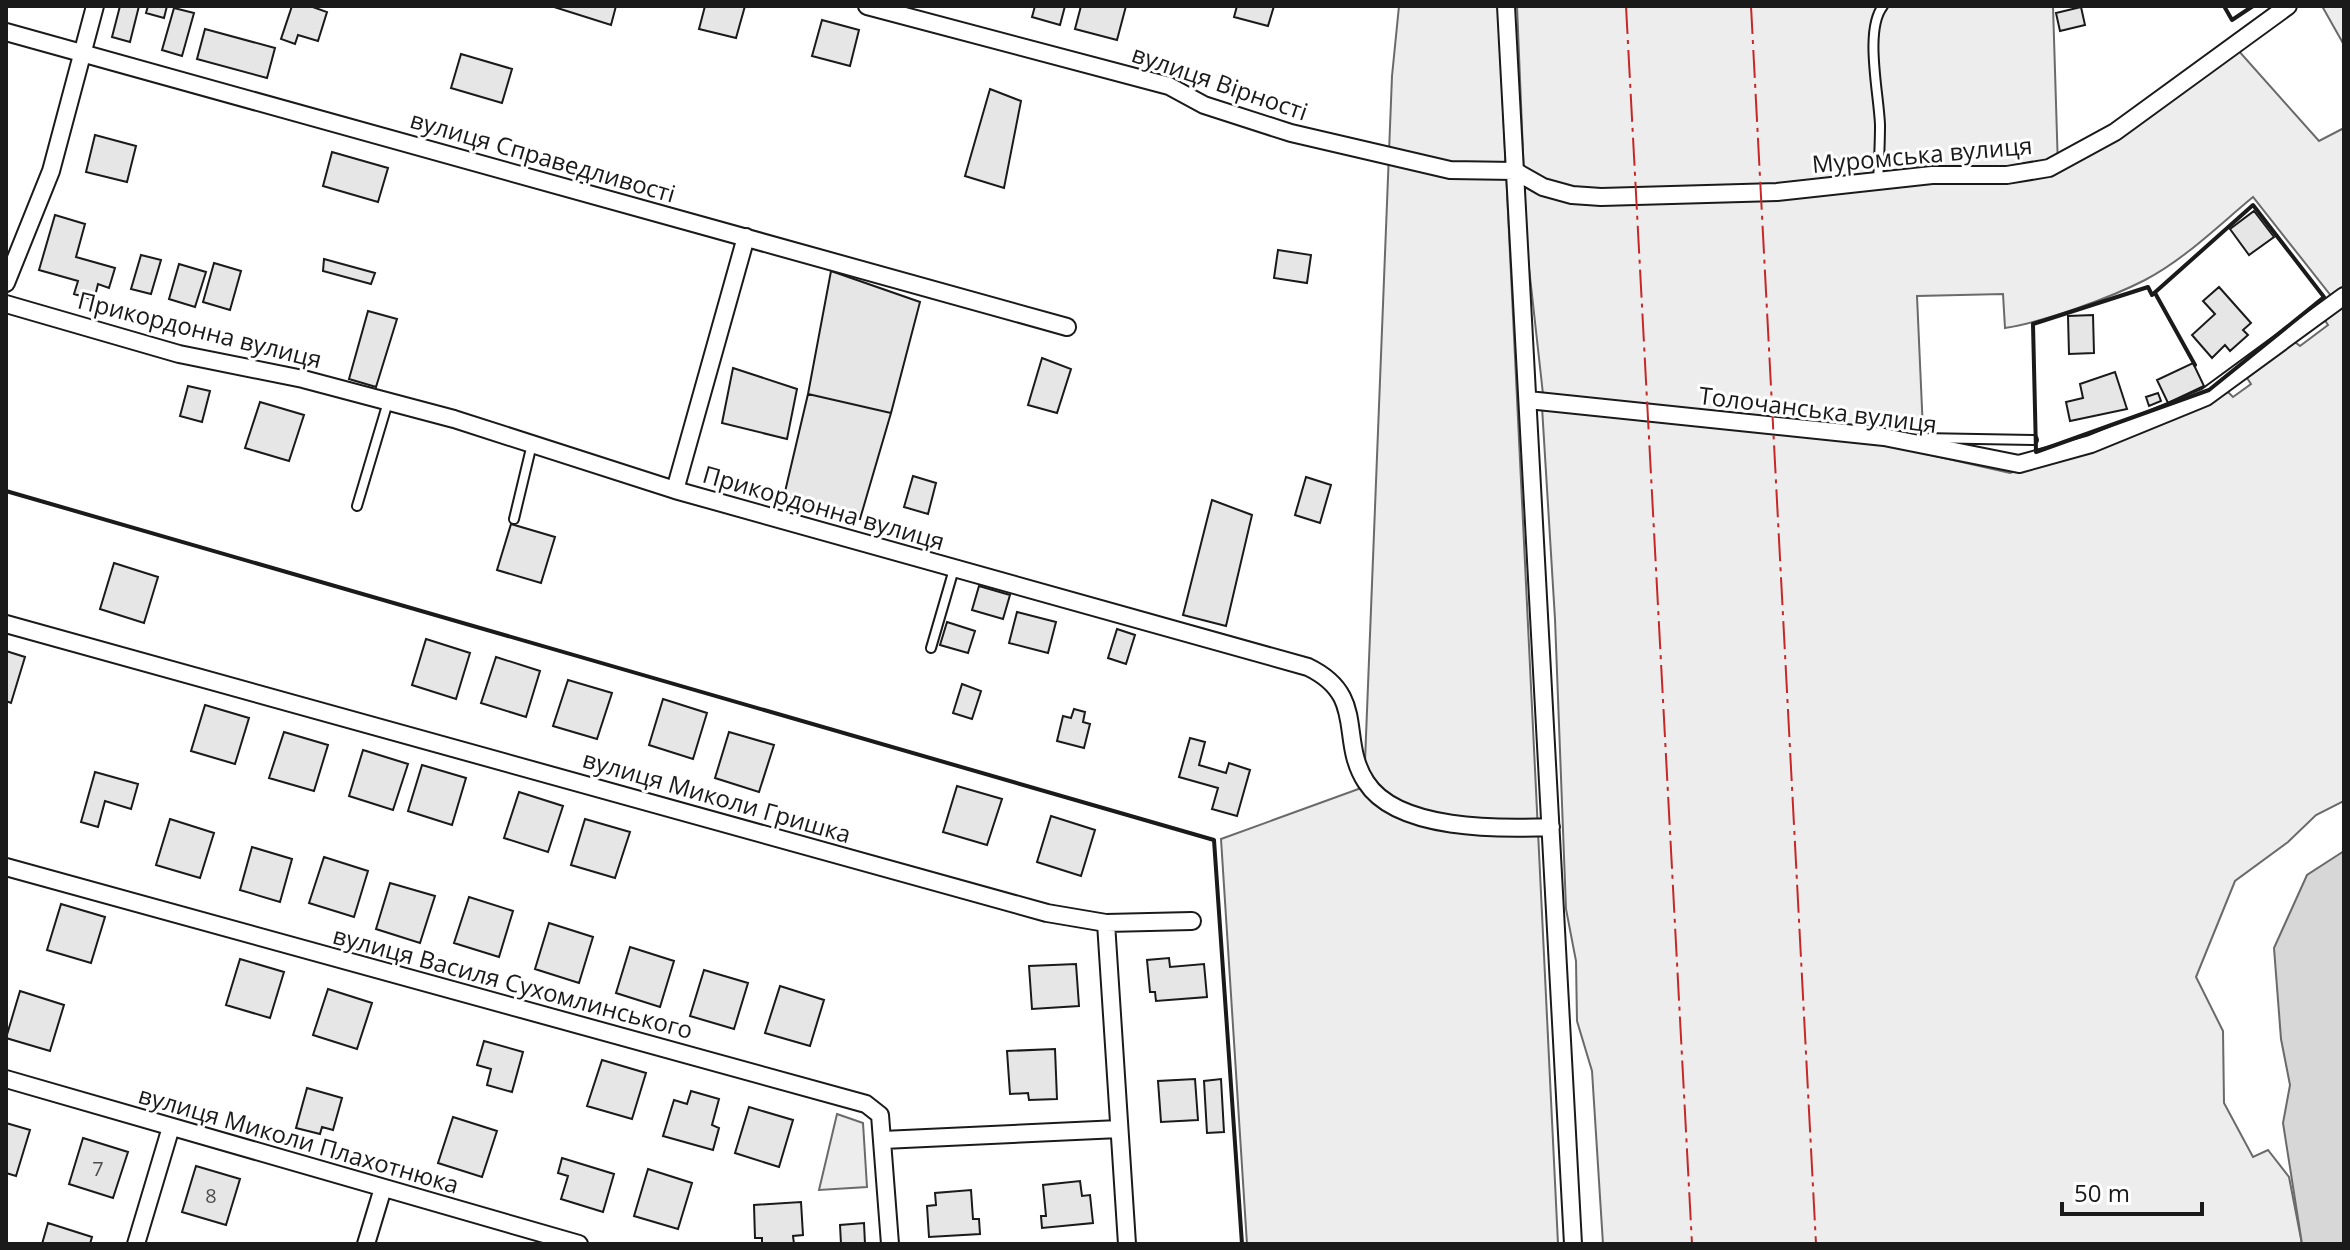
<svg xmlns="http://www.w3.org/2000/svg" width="2350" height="1250" font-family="'Open Sans',sans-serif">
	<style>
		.green { fill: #ededed; stroke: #6a6a6a; stroke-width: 2 }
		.water { fill: #d7d7d7; stroke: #6a6a6a; stroke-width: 2 }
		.building { fill: #e6e6e6; stroke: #1a1a1a; stroke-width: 2 }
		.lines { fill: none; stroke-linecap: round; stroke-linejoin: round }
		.lane-casing { stroke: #1a1a1a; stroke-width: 12 }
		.street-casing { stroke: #1a1a1a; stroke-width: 20 }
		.lane { stroke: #fff; stroke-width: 8 }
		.street { stroke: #fff; stroke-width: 16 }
		.wall { stroke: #1a1a1a; stroke-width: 4 }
		.power { stroke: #c62828; stroke-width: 2; stroke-dasharray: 28 6 4 6; stroke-linecap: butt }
		.labels { text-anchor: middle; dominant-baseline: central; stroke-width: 6; stroke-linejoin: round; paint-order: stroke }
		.number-label { font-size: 20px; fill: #4d4d4d }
		.street-label { font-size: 24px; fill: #1a1a1a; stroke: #fff }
	</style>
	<rect width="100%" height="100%" fill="#fff"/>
	<path class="green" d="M1399,6H1498L1558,1244H1247L1221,839L1364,787L1392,76Z
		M1517,6H2053L2058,168L2238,50L2319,141L2344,128V286L2332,297L2253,197C2219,225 2185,259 2145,280C2110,298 2044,322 2005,328L2003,294L1917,296L1923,431H1883L1543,394L1527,250Z
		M2322,6H2344V45Z
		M2344,303V801L2316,815L2288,842L2235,881L2196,977L2223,1031L2224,1103L2253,1157L2268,1150L2289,1177L2302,1244H1603L1592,1071L1577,1021L1576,961L1566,909L1555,619L1542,407L1882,444L2010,473L2203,406L2228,392L2233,397L2251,384L2247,378L2295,342L2300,346L2328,325L2324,319Z
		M837,1114L863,1123L867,1187L819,1190Z"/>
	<path class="water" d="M2344,851V1244H2302L2283,1123L2290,1085L2281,1039L2274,948L2307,875Z"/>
	<path class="building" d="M120,6H139L130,42L112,37Z
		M148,6H167L164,18L146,13Z
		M292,6H310L327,12L318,41L298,35L295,44L281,39Z
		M551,6H616L611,25Z
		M705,6H745L736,38L699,29Z
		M1035,6H1065L1060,25L1032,17Z
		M1081,6H1126L1117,40L1075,29Z
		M1237,6H1274L1268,26L1234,17Z
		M2081,7L2085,25L2060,31L2056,13Z
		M174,8L194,13L182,56L162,50Z
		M822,20L859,30L850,66L812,56Z
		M205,29L275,48L267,78L197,59Z
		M461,54L512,69L502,103L451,88Z
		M990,89L1021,101L1004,188L965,176Z
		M95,135L136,146L127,182L86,172Z
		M332,152L388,168L378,202L323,186Z
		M2254,211L2274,237L2249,255L2230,229Z
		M55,215L85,224L76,257L115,268L109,288L98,284L94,300L74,294L78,281L39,270Z
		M1278,250L1311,255L1307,283L1274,278Z
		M141,255L161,260L151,294L131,289Z
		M324,259L375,273L371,284L323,271Z
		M214,263L241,271L230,310L203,302Z
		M179,264L206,272L195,307L169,299Z
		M831,271L920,302L891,413L808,394Z
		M2219,287L2251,323L2243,330L2248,335L2230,351L2225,345L2212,358L2192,335L2215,314L2203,301Z
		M368,311L397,319L376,387L349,379Z
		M2093,315L2094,353L2069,354L2068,316Z
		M1042,358L1071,369L1057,413L1028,405Z
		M2193,363L2204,386L2168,403L2157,380Z
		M733,368L797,389L787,439L722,423Z
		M2115,372L2127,409L2070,421L2066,402L2083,398L2080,384Z
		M188,386L210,391L202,422L180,416Z
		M2158,393L2161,401L2149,406L2146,397Z
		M808,394L891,413L860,519L784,496Z
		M260,402L304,415L289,461L245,448Z
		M913,476L936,483L928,514L904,507Z
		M1306,477L1331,485L1320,523L1295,515Z
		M1212,500L1252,515L1226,626L1183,615Z
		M511,524L555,537L541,583L497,570Z
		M114,563L158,577L144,623L100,609Z
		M979,586L1010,595L1003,619L972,610Z
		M1017,612L1056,622L1048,653L1009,643Z
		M947,622L975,631L968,653L940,645Z
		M1117,629L1135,635L1126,664L1108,658Z
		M426,639L470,653L456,699L412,685Z
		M6,651L25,657L11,703L6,701Z
		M496,657L540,671L526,717L481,703Z
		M568,680L612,693L597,739L553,726Z
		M962,684L981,691L972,719L953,713Z
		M663,699L707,713L693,759L649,745Z
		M205,705L249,718L235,764L191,751Z
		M1074,709L1085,712L1083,722L1090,724L1084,748L1057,741L1063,716L1071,718Z
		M284,732L328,745L314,791L269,778Z
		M729,732L774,745L759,792L715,778Z
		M1190,738L1205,742L1199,765L1226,773L1229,763L1250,770L1237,816L1212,809L1218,788L1179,777Z
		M363,750L408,764L393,810L349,796Z
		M422,765L466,778L452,825L408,811Z
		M95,772L138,784L131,809L105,801L98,827L81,822Z
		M957,786L1002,799L987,845L943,832Z
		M519,792L563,806L548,852L504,838Z
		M1051,816L1095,830L1081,876L1037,862Z
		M170,819L214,833L200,878L156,865Z
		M585,819L630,832L615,878L571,865Z
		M252,847L292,859L280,902L240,890Z
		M324,857L368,871L354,917L309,903Z
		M390,883L435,896L420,943L376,929Z
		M469,897L513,911L499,957L454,943Z
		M61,904L105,917L91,963L47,950Z
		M549,923L593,937L579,983L535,969Z
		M630,947L674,961L660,1007L616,993Z
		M1169,958L1170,967L1204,964L1207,997L1156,1001L1155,992H1150L1147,960Z
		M240,959L284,972L270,1018L226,1005Z
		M1076,964L1079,1006L1032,1009L1029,966Z
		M704,970L748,983L734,1029L690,1016Z
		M780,986L824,1000L810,1046L765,1033Z
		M328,989L372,1003L357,1049L313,1035Z
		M20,991L64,1005L50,1051L6,1038Z
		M484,1041L523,1052L512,1092L487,1085L491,1069L477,1065Z
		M1055,1049L1057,1099L1029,1100L1028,1093L1010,1094L1007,1051Z
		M602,1060L646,1073L632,1119L587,1106Z
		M1195,1079L1198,1120L1161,1122L1158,1081Z
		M1221,1079L1224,1132L1207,1133L1204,1081Z
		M307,1088L342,1098L333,1130L322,1127L320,1134L296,1128Z
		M691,1091L719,1099L712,1125L719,1128L713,1150L663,1136L674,1100L687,1104Z
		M749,1107L793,1120L779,1167L735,1153Z
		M453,1117L497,1131L482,1177L438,1163Z
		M6,1123L30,1130L16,1176L6,1173Z
		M83,1138L128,1152L113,1198L69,1184Z
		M562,1158L614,1174L603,1212L561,1199L568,1176L558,1173Z
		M196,1166L240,1179L226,1225L182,1212Z
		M648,1169L692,1183L678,1229L634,1216Z
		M1080,1181L1082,1196L1090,1195L1093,1223L1042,1228L1041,1216H1046L1043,1185Z
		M971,1190L973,1219H979L980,1234L929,1237L927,1206L936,1205L935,1193Z
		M801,1202L803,1235L793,1236L794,1244H762V1238H755L754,1205Z
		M48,1223L92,1237L90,1244H42Z
		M864,1223L865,1244H841L840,1225Z"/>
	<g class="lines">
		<g class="lane-casing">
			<path id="lane" d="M1878,182C1879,163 1880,144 1880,125C1879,94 1864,30 1883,6
				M1921,438L2033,440
				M357,506L388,402
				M514,519L532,444
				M931,648L954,569"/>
		</g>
		<g class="street-casing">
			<path id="street" d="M867,6L1169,86L1204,105L1291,133L1450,170L1515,171L1543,187L1572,195L1601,197L1777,192L1932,175H2007L2049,168L2115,132L2288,6
				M1506,6L1573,1244
				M6,32L1067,327
				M6,283L51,171L95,6
				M6,304L179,354L303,379L454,419L675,490L1308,667C1368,696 1338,739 1366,782C1397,831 1500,829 1551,827
				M1528,400L1884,437L2019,464L2091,444L2206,397L2344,296
				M675,490L746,237
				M6,624L1047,913L1106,923L1127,1244
				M6,867L866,1104L880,1115L890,1244
				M1106,923L1192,921
				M6,1079L579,1244
				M883,1140L1119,1129
				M136,1244L171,1127
				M366,1244L383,1188"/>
		</g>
		<use href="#lane" class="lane"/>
		<use href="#street" class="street"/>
		<path class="wall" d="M2224,6L2232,20L2253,6
			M2253,205L2324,297L2209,390L2036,452L2033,324L2148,287L2152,295Z
			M2155,293L2195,365
			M6,491L1214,840L1242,1244"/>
		<path class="power" d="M1626,6L1692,1244
			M1751,6L1816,1244"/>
	</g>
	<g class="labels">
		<g class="number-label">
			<text x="98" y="1168">7</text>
			<text x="211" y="1195">8</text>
		</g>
		<g class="street-label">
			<text transform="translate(1220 82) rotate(19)">вулиця Вірності</text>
			<text transform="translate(1922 154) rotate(-5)">Муромська вулиця</text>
			<text transform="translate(543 156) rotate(16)">вулиця Справедливості</text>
			<text transform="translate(200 329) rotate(14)">Прикордонна вулиця</text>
			<text transform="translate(1818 409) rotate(7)">Толочанська вулиця</text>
			<text transform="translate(824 507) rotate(16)">Прикордонна вулиця</text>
			<text transform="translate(717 796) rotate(16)">вулиця Миколи Гришка</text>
			<text transform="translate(513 982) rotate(15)">вулиця Василя Сухомлинського</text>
			<text transform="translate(299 1139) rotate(16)">вулиця Миколи Плахотнюка</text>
		</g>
	</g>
	<rect width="2350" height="1250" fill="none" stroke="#1a1a1a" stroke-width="16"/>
	<path d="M2062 1202v12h140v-12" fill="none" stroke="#1a1a1a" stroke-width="4"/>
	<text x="2074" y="1202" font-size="24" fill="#1a1a1a" stroke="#ffffff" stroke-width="6" paint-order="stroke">50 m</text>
</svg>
